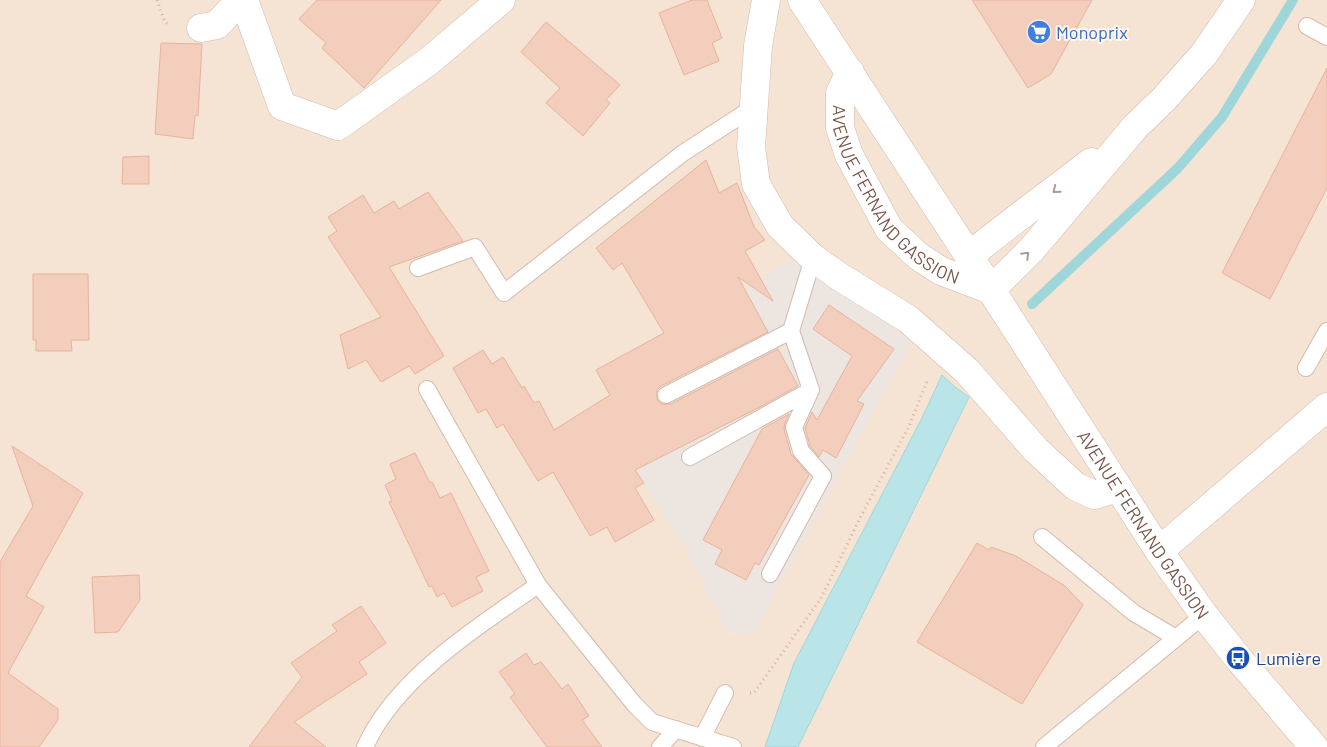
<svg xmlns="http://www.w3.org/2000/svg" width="1327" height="747" font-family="Barlow,sans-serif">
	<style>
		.residential { fill: #f5e3d3; fill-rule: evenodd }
		.industrial { fill: #ede5df }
		.water { fill: #b9e5e8; stroke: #9fd6da }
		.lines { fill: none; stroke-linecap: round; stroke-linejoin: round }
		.stream { stroke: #9fd6da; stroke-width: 10 }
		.building { fill: #f4cebc; stroke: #e7b29c }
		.lane-casing { stroke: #d1bbad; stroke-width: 18 }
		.street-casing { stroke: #d1bbad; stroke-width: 29 }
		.secondary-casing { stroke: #d5baab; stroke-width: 29 }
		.path { stroke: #d9b19f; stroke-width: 3; stroke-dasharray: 1 4; stroke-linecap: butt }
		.lane { stroke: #fff; stroke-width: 16 }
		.street { stroke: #fff; stroke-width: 28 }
		.secondary { stroke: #fff; stroke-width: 28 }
		.oneway { stroke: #ad9a92 }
		.labels { text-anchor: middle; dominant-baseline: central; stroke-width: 4; stroke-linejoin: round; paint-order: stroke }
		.shop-label { font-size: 18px; fill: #366cbe; stroke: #fff6ed; text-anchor: start }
		.street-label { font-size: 18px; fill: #775649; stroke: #fff6ed }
		.transit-label { font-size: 18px; fill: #164399; stroke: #fff6ed; text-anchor: start }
	</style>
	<rect width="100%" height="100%" fill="#fdf2e5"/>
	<path class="residential" d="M0,0H1327V747H798L969,397L955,387L942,375L922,418L794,663L765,747H0ZM595,370L745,635L727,632L633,438Z"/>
	<path class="industrial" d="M791,261L890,319L912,341L756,629L745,635L727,632L689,554L629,461L633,438L595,370Z"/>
	<path class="water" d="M942,375L955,387L969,397L798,747H765L794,663L922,418Z"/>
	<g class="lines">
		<path class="stream" d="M1032,304L1178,168L1222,117L1293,0"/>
	</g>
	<path class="building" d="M317,0H441L364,88L322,48L326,43L299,19Z
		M692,0H707L722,38L712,43L719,61L684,75L659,13Z
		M972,0H1092L1051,74L1028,88Z
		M546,22L620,85L606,100L610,103L583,136L546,103L560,88L521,52Z
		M161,43L202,44L198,116L195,115L193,139L155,134Z
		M1327,68V188L1270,299L1222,273Z
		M149,156V184H122L123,157Z
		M706,160L719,193L737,183L754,227L765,240L745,251L773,301L738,277L768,332L661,386L657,390V399L661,404H671L778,349L798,386L756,409L635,470L644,483L635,488L654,520L615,542L607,527L590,536L553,472L538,481L503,424L497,428L486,409L478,413L453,368L483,350L492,364L503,357L522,388L524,386L534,403L539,401L554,430L610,395L596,370L664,333L622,263L613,270L596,248Z
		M428,192L463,241L389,267L444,356L415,374L409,366L381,382L366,360L348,369L340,335L381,317L328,237L337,231L328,217L363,195L374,213L394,201L399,209Z
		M33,274H88L89,340H71L72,351H36V340H33Z
		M829,305L894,349L857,401L864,404L836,458L823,450L819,457L810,446L805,428L812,412L817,420L852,356L813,329Z
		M789,414L785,423L784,429L791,454L809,475L759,565L755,563L746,580L715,564L722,550L703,540L762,429Z
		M12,446L83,493L26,596L44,607L8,673L58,709V720L39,747H0V562L33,506Z
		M415,453L430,483L432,482L440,498L451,493L489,571L476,577L483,591L452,607L444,593L437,597L432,586L429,587L389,502L392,501L385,485L396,479L390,464Z
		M977,543L989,550L991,547L1016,556L1065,586L1083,605L1022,704L917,642Z
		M139,575L140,600L118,632L95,633L92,577Z
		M361,606L386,643L359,662L367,674L294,722L326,747H249L302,677L291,663L337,631L332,625Z
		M526,653L534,665L541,662L562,689L568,684L589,716L582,720L602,747H547L510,697L515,694L499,672Z"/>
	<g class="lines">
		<g class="lane-casing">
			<path id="lane" d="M1307,26L1327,37
				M418,268L475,247L504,293L683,153L754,107
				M1306,368L1327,331
				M427,389L538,585L634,704L652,722L733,747
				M666,395L791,331
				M690,457L811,390
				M1042,537L1134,613L1176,638
				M770,574L823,476L801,451L794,427L811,390L791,331L813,258
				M702,738L725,693
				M365,747C395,679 478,626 538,585
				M660,747L676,729
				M1044,747L1204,615"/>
		</g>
		<g class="street-casing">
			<g id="street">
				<path d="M244,0L282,106L338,126L429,61L501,0"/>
				<path d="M766,0L758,46L751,147L756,184L780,226L813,258L840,277L908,319L967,371L1036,450L1075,486L1094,495L1118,488"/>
				<path d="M201,28L217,25L240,0"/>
				<path id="s1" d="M850,72L840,93V128L849,155L889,229L918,256L941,271L991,290L1032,249L1135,127L1164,99L1204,54L1241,0"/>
				<path d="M969,256C1009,223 1050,194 1091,162"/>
				<path d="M1159,551L1327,407"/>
			</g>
		</g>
		<g class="secondary-casing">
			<g id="secondary">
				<path id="s2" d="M802,0L991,290L1159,551L1204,615L1238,658L1314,747"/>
			</g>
		</g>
		<path class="path" d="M157,0L165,22L170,26
			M750,693H754L821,598L859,520L909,426L928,379"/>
		<use href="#lane" class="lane"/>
		<use href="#street" class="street"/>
		<use href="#secondary" class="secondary"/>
	</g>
	<defs><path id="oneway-chevron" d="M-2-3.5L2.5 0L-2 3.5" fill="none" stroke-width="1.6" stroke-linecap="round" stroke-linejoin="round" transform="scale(1.25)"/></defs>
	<g class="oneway">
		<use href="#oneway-chevron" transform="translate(1056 190) rotate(141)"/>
		<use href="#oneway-chevron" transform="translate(1026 255) rotate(-45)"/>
	</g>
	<defs>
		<g id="supermarket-disc" transform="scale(1.25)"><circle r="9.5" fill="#3f7fe0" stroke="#fff6ed"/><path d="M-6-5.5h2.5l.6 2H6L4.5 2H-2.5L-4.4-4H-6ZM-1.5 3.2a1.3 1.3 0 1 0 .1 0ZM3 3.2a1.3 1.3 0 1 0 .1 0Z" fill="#fff"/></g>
		<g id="bus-disc" transform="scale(1.25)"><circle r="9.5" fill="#1a4fb4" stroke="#fff6ed"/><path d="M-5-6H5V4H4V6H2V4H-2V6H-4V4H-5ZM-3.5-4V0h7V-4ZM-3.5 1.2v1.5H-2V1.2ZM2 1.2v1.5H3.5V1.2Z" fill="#fff"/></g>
	</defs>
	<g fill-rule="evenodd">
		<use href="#supermarket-disc" x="1039" y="32"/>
		<use href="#bus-disc" x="1238" y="658"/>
	</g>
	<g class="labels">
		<g class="shop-label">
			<text x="1056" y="32">Monoprix</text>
		</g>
		<g class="street-label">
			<text stroke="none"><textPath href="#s1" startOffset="146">AVENUE FERNAND GASSION</textPath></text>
			<text stroke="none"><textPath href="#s2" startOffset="626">AVENUE FERNAND GASSION</textPath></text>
		</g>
		<g class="transit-label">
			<text x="1256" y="658">Lumière</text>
		</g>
	</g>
</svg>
